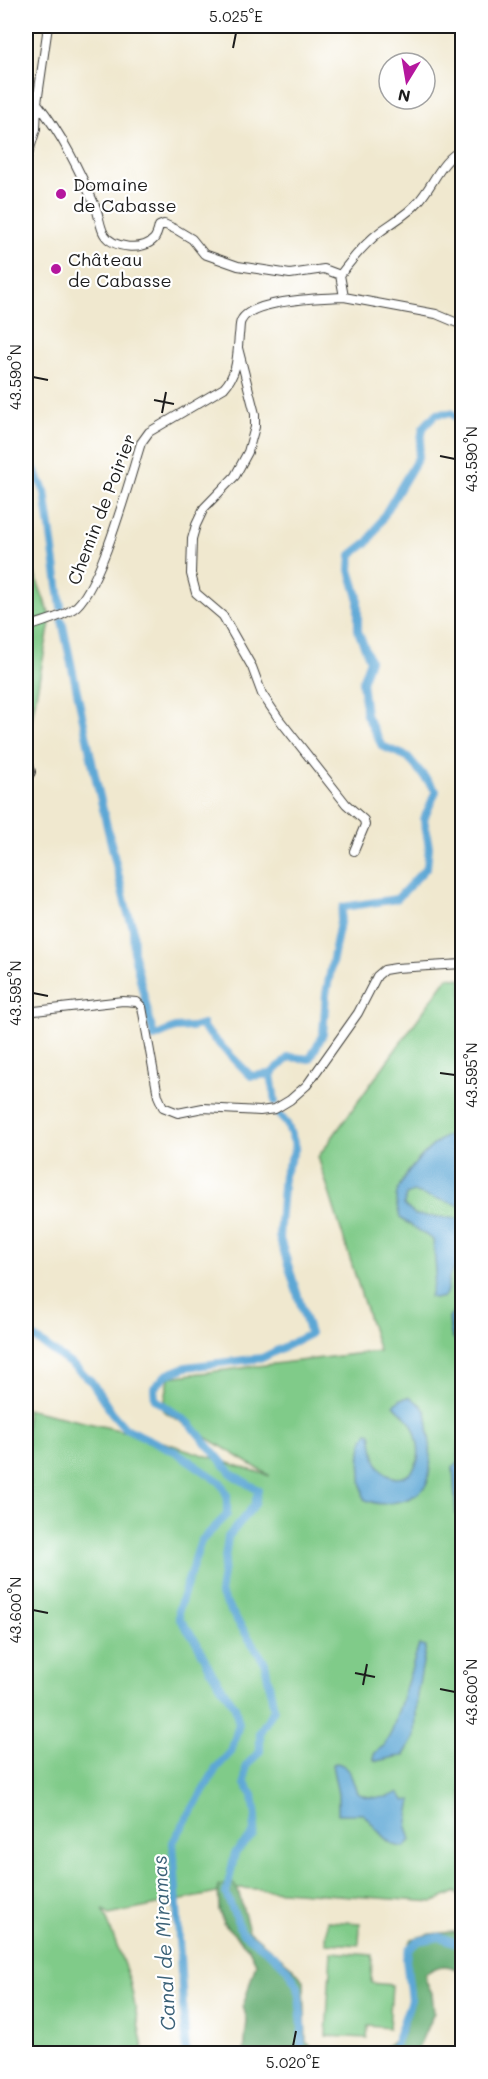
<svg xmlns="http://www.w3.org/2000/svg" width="488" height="2079" font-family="Mali,sans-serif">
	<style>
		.green { fill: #80cb89; stroke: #4e7452; stroke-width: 1.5 }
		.forest { fill: #68af75; stroke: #426648; stroke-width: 1.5 }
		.water { fill: #5da7d5; stroke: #3c6278; stroke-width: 1.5 }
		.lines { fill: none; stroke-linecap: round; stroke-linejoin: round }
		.canal { stroke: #5da7d5; stroke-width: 8 }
		.minor-casing { stroke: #3c3b37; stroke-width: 10 }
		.minor { stroke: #fff; stroke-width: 8 }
		.ticks { fill: none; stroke: #1c1c1c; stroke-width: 2 }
		.poi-dot { fill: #b5179e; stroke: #fff; stroke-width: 2 }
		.labels { text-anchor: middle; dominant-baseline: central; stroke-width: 4.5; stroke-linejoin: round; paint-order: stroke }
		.poi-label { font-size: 18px; fill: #1c1c1c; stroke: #fff; text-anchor: start }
		.street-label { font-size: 18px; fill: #1c1c1c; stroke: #fff }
		.water-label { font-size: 20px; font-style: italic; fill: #3c6278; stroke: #fff }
		.neatline { fill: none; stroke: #1c1c1c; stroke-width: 2 }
		.ticks-label { font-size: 15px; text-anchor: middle; fill: #1c1c1c }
	</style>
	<rect width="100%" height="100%" fill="#fff"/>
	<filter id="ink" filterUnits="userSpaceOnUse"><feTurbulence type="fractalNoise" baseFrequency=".0167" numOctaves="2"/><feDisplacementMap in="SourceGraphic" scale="12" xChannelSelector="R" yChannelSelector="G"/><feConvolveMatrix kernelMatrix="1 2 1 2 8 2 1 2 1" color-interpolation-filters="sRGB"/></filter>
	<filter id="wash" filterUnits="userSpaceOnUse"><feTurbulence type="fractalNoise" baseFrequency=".008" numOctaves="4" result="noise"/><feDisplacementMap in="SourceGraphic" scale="24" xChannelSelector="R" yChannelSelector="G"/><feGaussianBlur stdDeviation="1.35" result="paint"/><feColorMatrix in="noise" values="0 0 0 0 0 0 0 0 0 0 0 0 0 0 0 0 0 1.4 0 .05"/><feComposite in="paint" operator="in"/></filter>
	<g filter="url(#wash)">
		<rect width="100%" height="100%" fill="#f0e8cf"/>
		<path class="green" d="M26,551L51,618L26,748Z
			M448,977L462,979V1901L456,1892L434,1902L241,1888L109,1915L103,1909L130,1981L144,2053L26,2054V1409L141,1435L270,1476L163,1411L169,1377L379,1351L318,1157Z
			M327,1921L360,1923L359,1945L326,1943Z
			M331,1952L372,1955L371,1983L392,1985L389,2028L368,2026L367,2038L326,2036Z"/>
		<path class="forest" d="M233,1883L238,1890L249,1931L291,1966L304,1981L306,2042L317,2051L326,2053H244L247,2020L243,2006L256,1963L249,1949L223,1923L219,1910L218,1886Z
			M453,1932L462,1934V1973C449,1963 439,1964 425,1974L426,1981L432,1993L434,2012L416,2053H369L380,2051L403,2034L413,2000L404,1955L412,1939L430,1934Z"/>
		<path class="water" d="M451,1134H462V1206L413,1192L406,1195L404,1205L415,1215L462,1219V1266C460,1267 455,1268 453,1270C443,1280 455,1304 430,1297L436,1271L433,1240L400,1218C399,1212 396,1205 396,1199C397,1178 433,1141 451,1134Z
			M458,1306L462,1307V1349V1346C448,1335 451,1334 449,1317Z
			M410,1397L421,1405L426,1412C428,1423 429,1434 430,1445C431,1472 433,1493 401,1501C385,1504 379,1506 364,1499C361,1484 356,1444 368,1433L371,1434C374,1446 372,1454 379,1466C391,1485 412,1480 418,1459C420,1450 417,1436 413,1427C409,1418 400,1412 394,1405L401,1399Z
			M460,1437H462V1487L459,1494L458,1512L456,1514L453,1468L458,1460Z
			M419,1645L426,1647L417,1694L415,1736L404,1755L377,1761L374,1760V1754L379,1749L384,1746L392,1731Z
			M335,1763C349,1763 353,1781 357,1793C368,1799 388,1800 398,1792L405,1801L412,1800L407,1827L411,1840L405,1847C387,1848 375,1825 363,1814H338V1794L332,1765Z"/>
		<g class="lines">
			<path class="canal" d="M26,453L45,492L61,607
				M62,621L94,771L127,911L133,927L134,955L154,1037L175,1028L192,1027L203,1024V1028L251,1076L271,1074
				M275,1101L271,1074L289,1057L310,1059L323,1034L326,994L343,907L397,899L427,867L429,847L424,819L436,791L408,757L382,746L366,715L362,682L370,660L358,631V597L350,570L351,555L369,541L418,458L423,428L436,414L451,413L462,422
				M277,1112L287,1124L296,1147L284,1175L279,1236L310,1334L262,1358L186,1367L166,1375L154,1388L155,1399L190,1424L233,1475L258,1490L255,1504L228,1537L220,1594L265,1663L274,1709L260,1732V1751L246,1766L245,1784L253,1795L256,1817L253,1835L235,1853L226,1894L242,1932L274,1956L288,1970L298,1986L302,2025L301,2047L304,2054
				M26,1332L75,1367L91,1381L112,1413L125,1428L176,1452L220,1482L227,1495V1515L201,1541L179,1608V1618L197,1643L211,1671L235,1707L239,1724L231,1752L217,1767L173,1842L186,2054
				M392,2054L411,2000L406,1959L409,1949L418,1941L440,1937L462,1945"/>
		</g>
	</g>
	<g filter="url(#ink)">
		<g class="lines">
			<g class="minor-casing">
				<path id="minor" d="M48,26L37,103C62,134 80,172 96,208C99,216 100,227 104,234C113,249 143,251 154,239C157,235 158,231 159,226L164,224L177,230L192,239L204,254L238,266L290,274L324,269L340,275
					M26,161L36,129L37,103
					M340,275C352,259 365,243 381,231C393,222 408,214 418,202C433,186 441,159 462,150
					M340,275L344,297L436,314L462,325
					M238,348L255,414V427L248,452L235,476L204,508L196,525L192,539L191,574L196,593L223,616L252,667L262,694L279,719L346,804L364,820L365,825L354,851
					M26,628C40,622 60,618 73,609C100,592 130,477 141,443L149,432L224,388C238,373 237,355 239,335C240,331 239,325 241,321C251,299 323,298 344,297
					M26,752L31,772L26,782
					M26,1012L123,1001L137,1002L142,1007L158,1096L163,1107L178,1113L203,1108L260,1111L275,1109L290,1100L307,1085L358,1013L377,976L384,970L396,968L462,964"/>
			</g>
			<use href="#minor" class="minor"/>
		</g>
	</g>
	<path class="ticks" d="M233,48L236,33M33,377L48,380M154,400L174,404M162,413L166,392M440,456L455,459M33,993L48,996M440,1073L455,1075M33,1610L48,1613M355,1673L375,1677M363,1685L367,1664M440,1689L455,1692M293,2046L296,2031"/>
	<g class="poi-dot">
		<circle cx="61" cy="194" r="6"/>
		<circle cx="56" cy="269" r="6"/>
	</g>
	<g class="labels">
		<g class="poi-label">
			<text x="73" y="184">Domaine<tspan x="73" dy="21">de Cabasse</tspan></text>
			<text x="68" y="259">Château<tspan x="68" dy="21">de Cabasse</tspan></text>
		</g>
		<g class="street-label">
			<text transform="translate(101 509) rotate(-69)">Chemin de Poirier</text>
		</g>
		<g class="water-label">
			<text transform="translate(163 1943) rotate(-93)">Canal de Miramas</text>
		</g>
	</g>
	<rect width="488" height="2079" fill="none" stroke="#fff" stroke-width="66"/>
	<g transform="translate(407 81) rotate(191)"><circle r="28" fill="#ffffff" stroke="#a4a4a4" stroke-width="1.5"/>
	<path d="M0-4.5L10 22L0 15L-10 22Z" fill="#b5179e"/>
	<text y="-9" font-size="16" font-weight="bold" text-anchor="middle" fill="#1c1c1c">N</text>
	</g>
	<rect x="33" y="33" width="422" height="2013" class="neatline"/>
	<g class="ticks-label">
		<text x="236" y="22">5.025°E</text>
		<text transform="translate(16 377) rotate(-90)" y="5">43.590°N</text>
		<text transform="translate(472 459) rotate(-90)" y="5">43.590°N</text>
		<text transform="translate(16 993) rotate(-90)" y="5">43.595°N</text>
		<text transform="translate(472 1075) rotate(-90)" y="5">43.595°N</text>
		<text transform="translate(16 1610) rotate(-90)" y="5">43.600°N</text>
		<text transform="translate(472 1692) rotate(-90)" y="5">43.600°N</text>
		<text x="293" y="2068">5.020°E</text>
	</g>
</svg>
